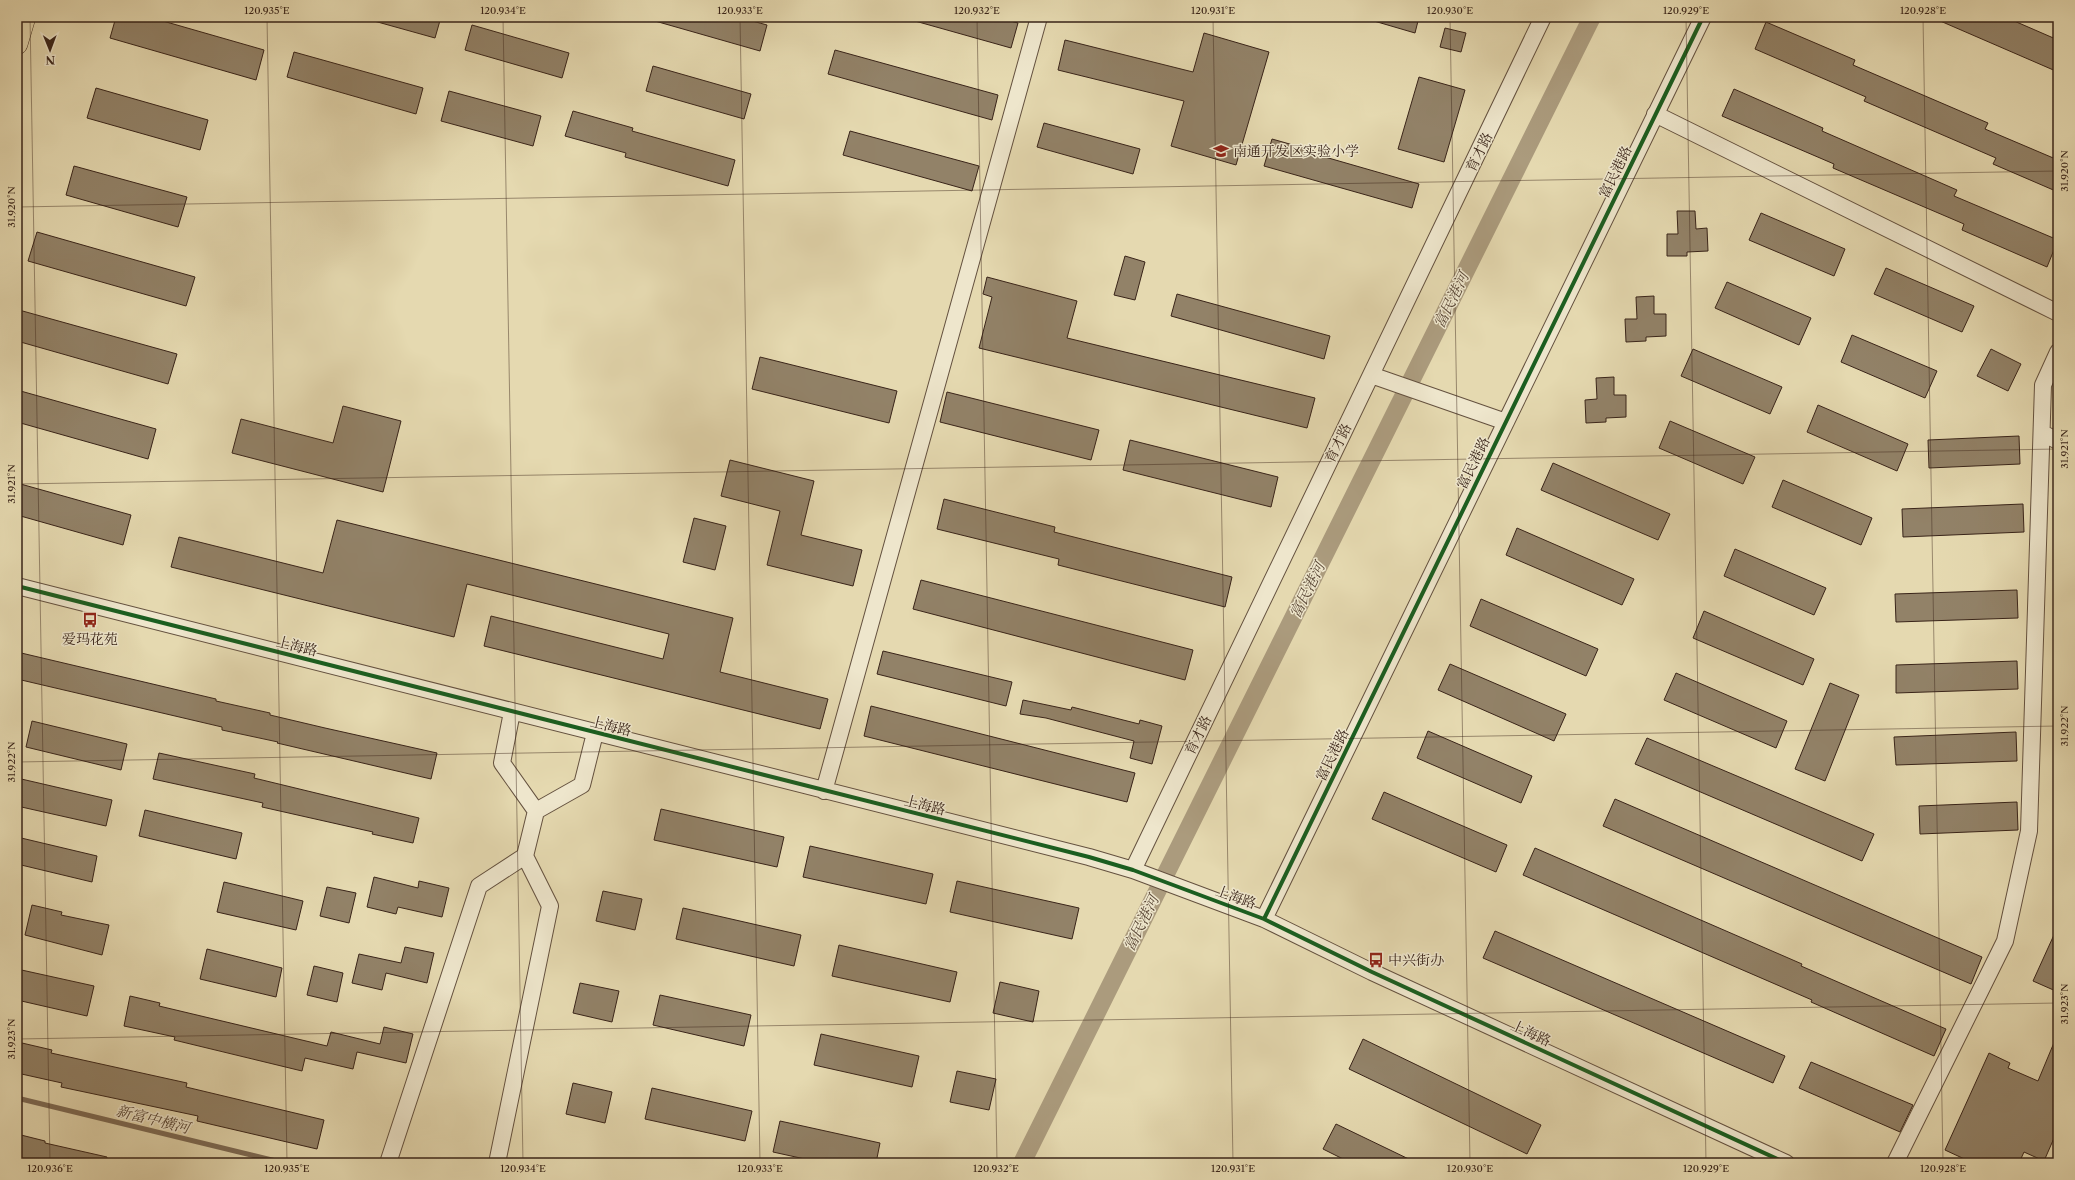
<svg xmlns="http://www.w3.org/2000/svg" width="2075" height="1180" font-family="'Libre Caslon Text','Noto Serif SC',serif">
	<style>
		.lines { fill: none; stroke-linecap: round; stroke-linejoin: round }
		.stream { stroke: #7d6b55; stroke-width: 5 }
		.canal { stroke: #ab9b7d; stroke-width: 18 }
		.building { fill: #928268; stroke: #392419 }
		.minor-casing { stroke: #64513f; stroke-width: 18 }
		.major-casing { stroke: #392419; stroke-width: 22 }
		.minor { stroke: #eee6cc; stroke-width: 16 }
		.major { stroke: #e5d9b0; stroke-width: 21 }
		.cycleway-casing { stroke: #eee6cc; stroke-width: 6 }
		.cycleway { stroke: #1b5e20; stroke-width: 4 }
		.ticks { fill: none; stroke: #392419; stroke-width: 1; stroke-opacity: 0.45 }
		.labels { text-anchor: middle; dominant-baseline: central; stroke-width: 3; stroke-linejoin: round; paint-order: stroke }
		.poi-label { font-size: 14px; fill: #392419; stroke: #eee6cc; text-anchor: start }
		.street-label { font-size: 14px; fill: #392419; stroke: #eee6cc }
		.water-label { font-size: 15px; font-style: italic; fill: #5b4837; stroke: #eee6cc }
		.neatline { fill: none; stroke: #392419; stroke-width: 1.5 }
		.ticks-label { font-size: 10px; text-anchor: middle; fill: #392419 }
	</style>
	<rect width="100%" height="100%" fill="#e5d9b0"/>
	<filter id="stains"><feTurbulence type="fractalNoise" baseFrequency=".005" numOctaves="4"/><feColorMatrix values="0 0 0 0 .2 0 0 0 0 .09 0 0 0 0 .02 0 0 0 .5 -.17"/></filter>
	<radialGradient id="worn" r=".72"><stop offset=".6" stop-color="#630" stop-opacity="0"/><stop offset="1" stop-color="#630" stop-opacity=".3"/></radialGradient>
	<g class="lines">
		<path class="stream" d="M17,1098L284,1163"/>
		<path class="canal" d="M1022,1163L1592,17"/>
	</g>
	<path class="building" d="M116,17H149L264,50L256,80L110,38Z
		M374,17H441L435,38L374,21Z
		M655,17H738L767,25L760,51L655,21Z
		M915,17H996L1018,23L1011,48L915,21Z
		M1374,17H1419L1415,33L1374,21Z
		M1931,17H2005L2058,40V72Z
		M1766,22L1855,60L1853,65L1988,123L1985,129L2058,160V192L1993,164L1996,158L1864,101L1866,97L1755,49Z
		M472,25L569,53L562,78L465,50Z
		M1445,28L1466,33L1461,52L1440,47Z
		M1204,33L1269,52L1236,165L1171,146L1184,101L1058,70L1065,40L1193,72Z
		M835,50L998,95L992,120L828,74Z
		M294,52L423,88L416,114L287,77Z
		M653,66L751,94L744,119L646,91Z
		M1419,77L1465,90L1444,162L1398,149Z
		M96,88L208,120L200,150L87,118Z
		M1734,89L1823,128L1822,131L1957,190L1954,196L2058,240L2047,267L1962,230L1964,224L1833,168L1834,164L1722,116Z
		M449,91L541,116L533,146L441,121Z
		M573,111L633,128L632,131L735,160L728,186L625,157L626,153L565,136Z
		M1044,123L1140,149L1133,174L1037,147Z
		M850,131L979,166L972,191L843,155Z
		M1272,139L1318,152V155L1419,184L1412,208L1264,166Z
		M74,166L187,197L178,227L66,195Z
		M1677,211H1695L1696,229L1707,228L1708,251L1687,252V256H1667V234H1678Z
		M1761,213L1845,249L1834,276L1749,240Z
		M37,232L195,277L186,306L28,261Z
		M1125,256L1145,262L1135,300L1114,295Z
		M1886,268L1974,306L1962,332L1874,294Z
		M987,277L1077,301L1067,338L1315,398L1307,428L979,348L992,297L983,294Z
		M1727,282L1811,318L1799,345L1715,308Z
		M1177,294L1330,336L1324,359L1171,316Z
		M1654,296V314H1666V336L1646,337V341L1626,342L1625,319H1637L1636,297Z
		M19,310L177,354L168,384L17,341V317Z
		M1852,335L1937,371L1925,398L1841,362Z
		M1693,349L1782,387L1770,414L1681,376Z
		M1991,349L2021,364L2008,391L1977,376Z
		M760,357L897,391L889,423L752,389Z
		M1614,377V395H1626V417L1606,418V422L1586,423L1585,400L1597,399L1596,378Z
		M17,390L156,429L148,459L17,422Z
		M947,392L1099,430L1091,460L940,422Z
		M1818,405L1908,444L1897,471L1807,432Z
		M343,406L401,421L383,492L232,453L241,419L333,443Z
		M1670,421L1755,457L1743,484L1659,448Z
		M2019,436L2020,464L1929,468L1928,440Z
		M1130,440L1278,477L1271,507L1123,470Z
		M730,460L814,481L801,535L862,550L853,586L767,565L780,511L721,496Z
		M1553,463L1670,514L1658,540L1541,490Z
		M1783,480L1872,518L1861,545L1772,507Z
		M17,483L131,515L123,545L17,515Z
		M944,499L1055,527L1054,532L1232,577L1225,607L1058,565L1059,559L937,529Z
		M2023,504L2024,532L1903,537L1902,509Z
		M694,518L726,526L715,570L683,562Z
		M337,520L733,618L720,672L828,699L820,729L484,646L491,616L663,659L669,634L467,584L454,637L171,567L179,537L323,573Z
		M1517,528L1634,579L1622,605L1506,555Z
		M1735,549L1826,588L1814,615L1724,576Z
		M921,580L1193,650L1185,680L913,609Z
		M2017,590L2018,618L1896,622L1895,594Z
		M1481,599L1598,649L1586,676L1470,626Z
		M1704,611L1814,659L1803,685L1693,638Z
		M883,651L1012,682L1006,706L877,674Z
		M17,652L216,699V701L270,713V715L325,728L437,753L431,779L277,743L278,742L222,730V727L17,679Z
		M2017,661L2018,689L1896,693V665Z
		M1450,664L1566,714L1554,741L1438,690Z
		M1676,673L1787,721L1776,748L1664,700Z
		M1830,683L1859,695L1825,781L1795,769Z
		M1023,700L1071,710L1072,707L1139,724L1140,720L1162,726L1152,764L1130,758L1134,741L1046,718L1020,714Z
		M871,706L1135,773L1127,802L864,736Z
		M32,721L127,744L121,770L26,747Z
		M1428,731L1532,776L1521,803L1417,758Z
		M2016,732L2017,761L1896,765L1894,737Z
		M1647,738L1874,834L1862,861L1635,764Z
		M159,753L255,774L254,778L419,818L413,843L372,834L373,832L262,807L263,803L153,779Z
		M17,778L112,800L106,826L17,806Z
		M1384,792L1507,845L1496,872L1372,819Z
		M1615,799L1982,957L1971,984L1603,826Z
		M2017,802L2018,830L1920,834L1919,806Z
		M661,809L784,837L777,867L654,840Z
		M145,810L242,833L236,859L139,836Z
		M17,837L97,856L92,882L17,864Z
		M810,846L933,874L926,904L803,877Z
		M1535,848L1802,964L1801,966L1946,1029L1934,1056L1811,1002L1812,1000L1523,875Z
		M374,877L418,888L419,881L449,888L442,917L398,907L396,914L367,907Z
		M957,881L1079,908L1072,939L950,912Z
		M224,882L303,901L296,930L217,912Z
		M327,887L356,893L349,923L320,916Z
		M603,891L642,899L635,930L596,921Z
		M32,905L62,912L61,915L109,925L102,955L25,935Z
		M683,908L801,935L794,966L676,939Z
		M2058,926V992L2033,981Z
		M1495,931L1785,1056L1773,1083L1483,958Z
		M839,945L957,972L950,1002L832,976Z
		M405,947L434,953L427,983L386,973L382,990L352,983L359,954L401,963Z
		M207,949L282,968L276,997L200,979Z
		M314,966L343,973L337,1002L307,995Z
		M17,969L94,986L87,1016L17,1000Z
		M1000,982L1039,991L1033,1022L993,1013Z
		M580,983L619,991L612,1022L573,1013Z
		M660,995L751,1015L744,1046L653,1025Z
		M130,996L160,1003L159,1006L327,1046L331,1032L380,1044L384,1027L413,1034L406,1063L357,1052L353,1069L305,1058L302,1071L174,1040L175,1037L124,1026Z
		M2058,1033V1129L2044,1161L2024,1152L2019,1163H1973L1945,1150L1989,1053L2010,1063L2008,1068L2038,1081Z
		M821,1034L919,1056L912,1087L814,1065Z
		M1363,1039L1541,1125L1527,1154L1349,1069Z
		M22,1043L52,1050L51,1053L187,1083L186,1087L324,1120L317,1149L197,1121L198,1116L61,1087L62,1083L17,1073Z
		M1811,1062L1913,1105L1900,1132L1799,1088Z
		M957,1071L996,1079L989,1110L950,1102Z
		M573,1083L612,1092L605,1123L566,1114Z
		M652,1088L752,1111L745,1141L645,1119Z
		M780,1121L880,1143L876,1163H823L773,1152Z
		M1336,1124L1417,1163H1351L1323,1149Z
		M17,1134L45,1141V1143L107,1157L106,1163H17Z"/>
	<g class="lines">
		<g class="minor-casing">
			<path id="minor" d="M1655,114L2058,313
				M1371,375L1506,422
				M2042,433L2058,441
				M17,586L1089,857L1133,870L1264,919L1372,972L1786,1163
				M512,712L502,763L536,811L582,785L595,733
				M824,791L1039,17
				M525,856L536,811
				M1133,870L1543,17
				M1264,919L1703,17
				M388,1163L479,886L525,856L550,906L497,1163
				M1895,1163L2005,941L2029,831L2043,385L2058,352"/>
		</g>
		<g class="major-casing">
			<path id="major" d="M17,44L25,17"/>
		</g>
		<use href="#minor" class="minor"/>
		<use href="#major" class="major"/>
		<g class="cycleway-casing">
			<path id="cycleway" d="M17,586L1089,857L1133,870L1264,919L1372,972L1786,1163
				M1264,919L1703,17"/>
		</g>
		<use href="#cycleway" class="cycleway"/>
	</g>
	<path class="ticks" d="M30,17L50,1163M267,17L287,1163M503,17L523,1163M740,17L760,1163M977,17L997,1163M1213,17L1233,1163M1450,17L1470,1163M1686,17L1706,1163M1923,17L1943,1163M17,207L2058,171M17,484L2058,449M17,762L2058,726M17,1039L2058,1003"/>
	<defs>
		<g id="school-bare" transform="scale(1.2)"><path d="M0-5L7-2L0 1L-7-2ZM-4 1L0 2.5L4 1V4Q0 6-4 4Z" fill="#8f2418" stroke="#eee6cc" stroke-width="2.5" paint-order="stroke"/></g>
		<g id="bus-bare" transform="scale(1.2)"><path d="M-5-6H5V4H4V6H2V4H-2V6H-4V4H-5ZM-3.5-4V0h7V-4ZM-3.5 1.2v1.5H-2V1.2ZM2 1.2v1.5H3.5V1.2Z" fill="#8f2418" stroke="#eee6cc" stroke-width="2.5" paint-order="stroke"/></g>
	</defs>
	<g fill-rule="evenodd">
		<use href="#school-bare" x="1221" y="151"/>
		<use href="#bus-bare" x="90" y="620"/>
		<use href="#bus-bare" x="1376" y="960"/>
	</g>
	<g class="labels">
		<g class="poi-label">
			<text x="1233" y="151">南通开发区实验小学</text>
			<text x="90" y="639" text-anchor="middle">爱玛花苑</text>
			<text x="1388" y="960">中兴街办</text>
		</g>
		<g class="street-label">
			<text transform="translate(1479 152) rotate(-64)">育才路</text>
			<text transform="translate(1615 172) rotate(-64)">富民港路</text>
			<text transform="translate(1338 443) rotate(-64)">育才路</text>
			<text transform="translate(1473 463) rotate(-64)">富民港路</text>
			<text transform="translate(297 646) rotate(14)">上海路</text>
			<text transform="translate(611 726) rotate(14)">上海路</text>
			<text transform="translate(1198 735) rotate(-64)">育才路</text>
			<text transform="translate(1332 755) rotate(-64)">富民港路</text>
			<text transform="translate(925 805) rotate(14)">上海路</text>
			<text transform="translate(1236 897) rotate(20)">上海路</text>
			<text transform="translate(1531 1033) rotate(25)">上海路</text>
		</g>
		<g class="water-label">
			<text transform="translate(1451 300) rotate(-64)">富民港河</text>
			<text transform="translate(1307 590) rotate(-64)">富民港河</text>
			<text transform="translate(1141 923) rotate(-64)">富民港河</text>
			<text transform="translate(153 1119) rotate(14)">新富中横河</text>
		</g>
	</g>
	<rect width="2075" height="1180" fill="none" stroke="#e5d9b0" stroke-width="44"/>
	<g transform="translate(50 50) rotate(179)" stroke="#eee6cc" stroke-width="3" paint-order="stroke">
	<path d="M0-3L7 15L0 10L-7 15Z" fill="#392419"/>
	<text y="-6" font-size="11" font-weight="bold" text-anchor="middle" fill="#392419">N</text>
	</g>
	<rect x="22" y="22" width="2031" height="1136" class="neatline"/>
	<g class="ticks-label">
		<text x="267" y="14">120.935°E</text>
		<text x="503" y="14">120.934°E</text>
		<text x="740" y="14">120.933°E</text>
		<text x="977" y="14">120.932°E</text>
		<text x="1213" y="14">120.931°E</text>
		<text x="1450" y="14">120.930°E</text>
		<text x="1686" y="14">120.929°E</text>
		<text x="1923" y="14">120.928°E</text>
		<text transform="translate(2064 171) rotate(-90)" y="4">31.920°N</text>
		<text transform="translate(11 207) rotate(-90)" y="4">31.920°N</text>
		<text transform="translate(2064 449) rotate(-90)" y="4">31.921°N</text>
		<text transform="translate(11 484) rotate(-90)" y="4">31.921°N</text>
		<text transform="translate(2064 726) rotate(-90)" y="4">31.922°N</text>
		<text transform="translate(11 762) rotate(-90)" y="4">31.922°N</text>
		<text transform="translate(2064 1004) rotate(-90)" y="4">31.923°N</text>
		<text transform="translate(11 1039) rotate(-90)" y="4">31.923°N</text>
		<text x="50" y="1172">120.936°E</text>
		<text x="287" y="1172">120.935°E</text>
		<text x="523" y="1172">120.934°E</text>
		<text x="760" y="1172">120.933°E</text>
		<text x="996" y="1172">120.932°E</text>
		<text x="1233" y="1172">120.931°E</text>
		<text x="1470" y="1172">120.930°E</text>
		<text x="1706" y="1172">120.929°E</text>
		<text x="1943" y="1172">120.928°E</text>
	</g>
	<rect width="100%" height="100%" filter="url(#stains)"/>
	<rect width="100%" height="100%" fill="url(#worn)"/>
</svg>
